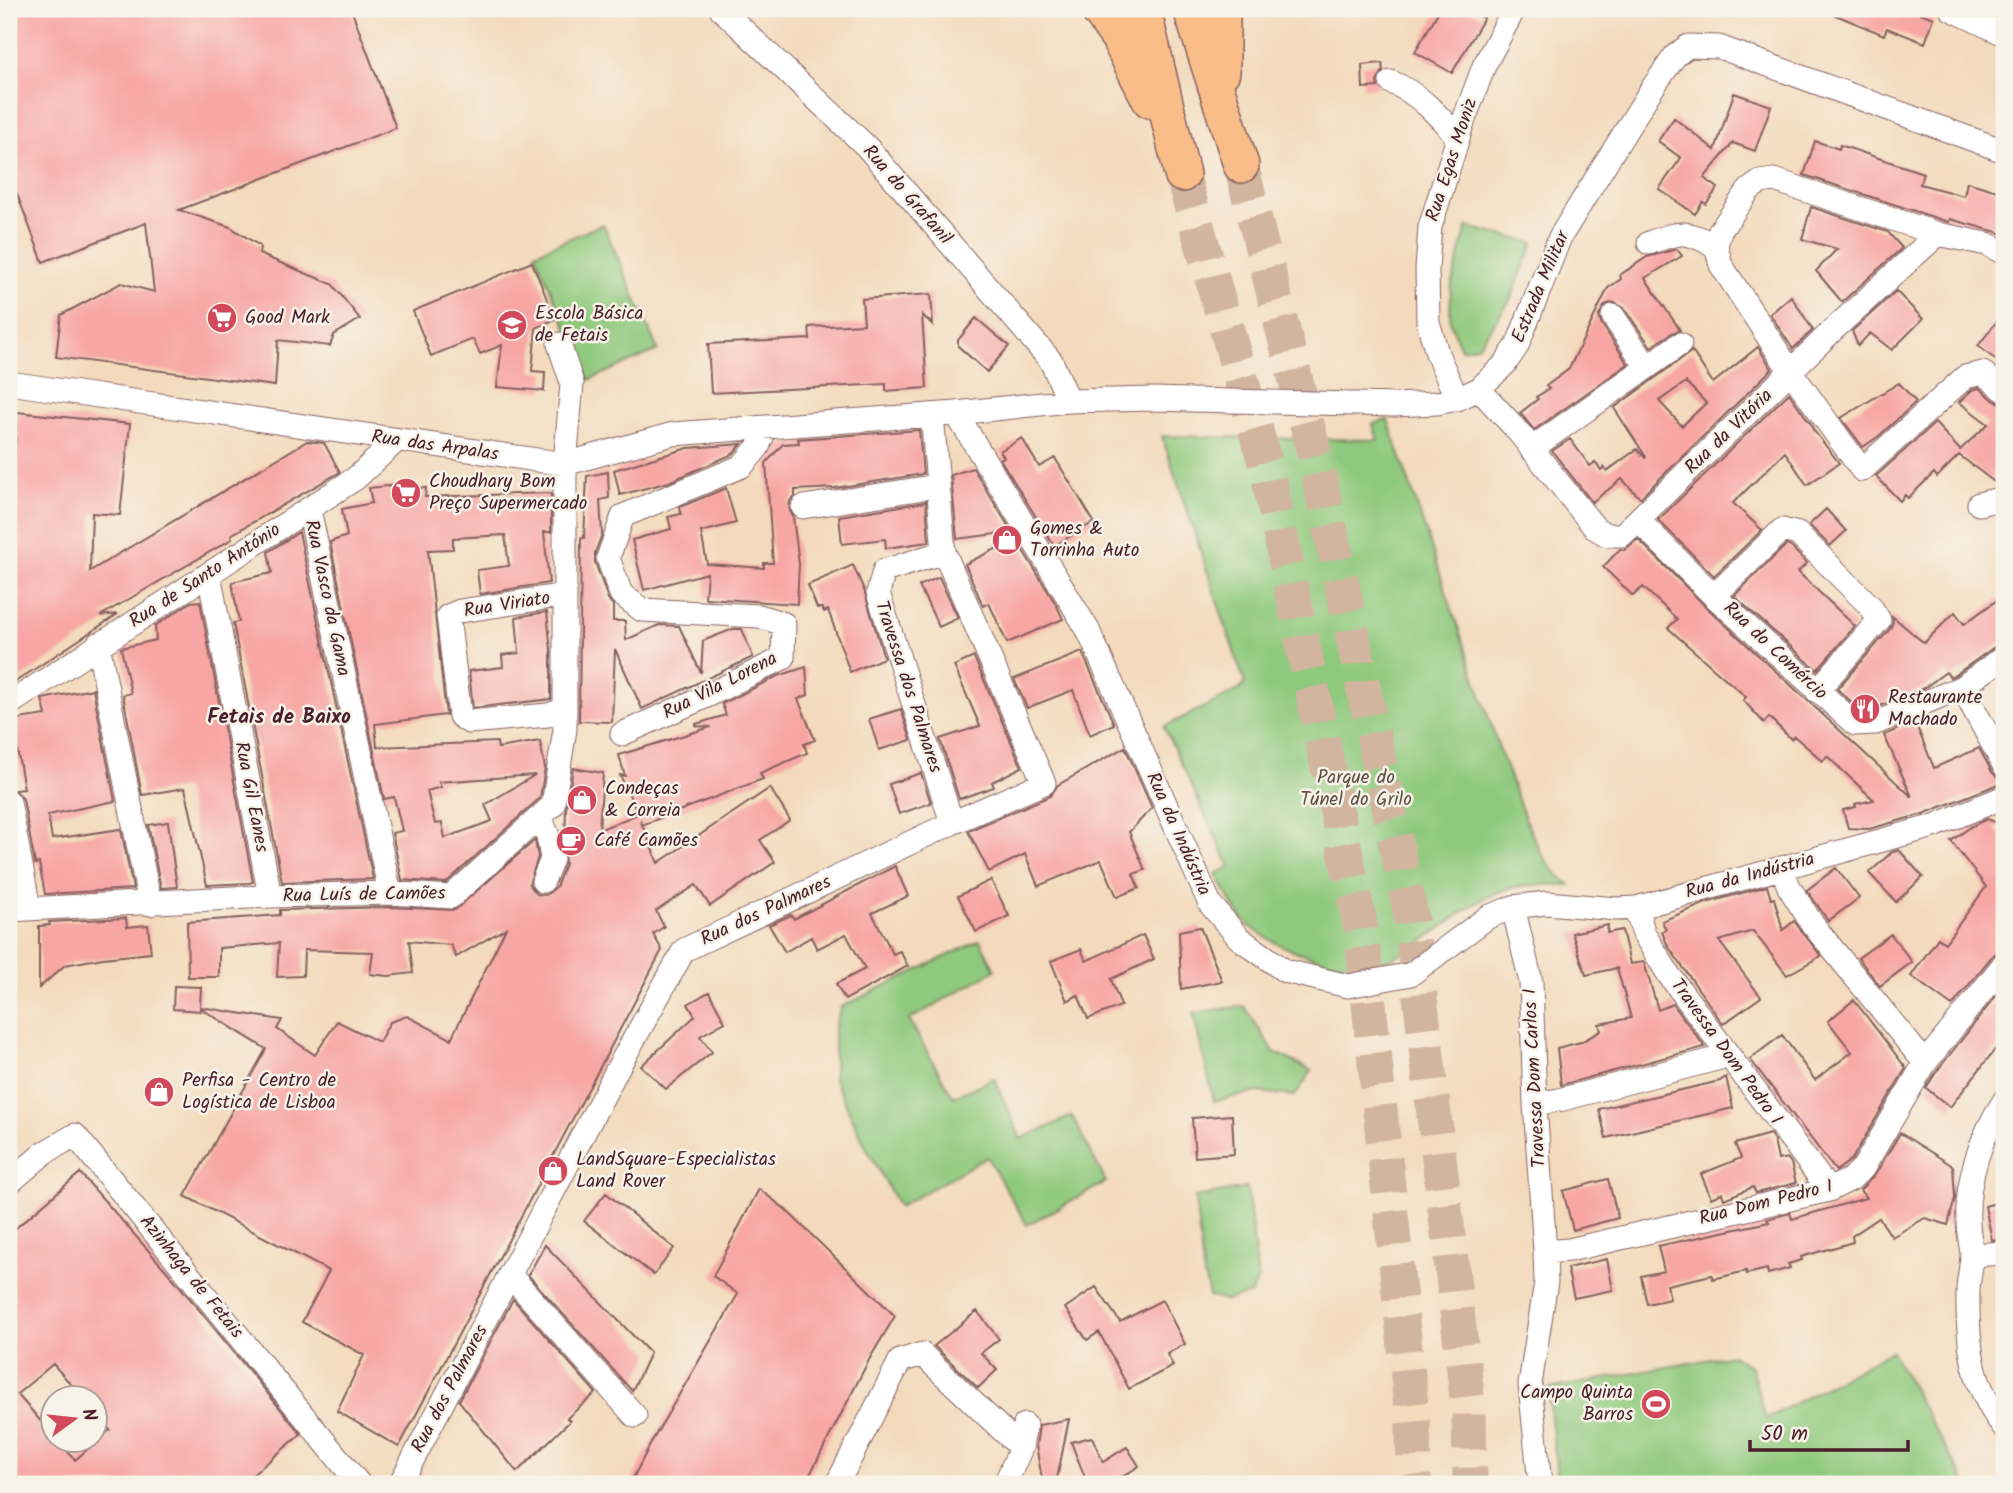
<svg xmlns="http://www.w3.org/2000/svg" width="2013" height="1493" font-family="Kalam,sans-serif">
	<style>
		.green { fill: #8fc97d; stroke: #6c7454; stroke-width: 2 }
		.building { fill: #f7a6a4; fill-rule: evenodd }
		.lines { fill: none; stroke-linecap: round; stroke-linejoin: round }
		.highway-tunnel { stroke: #d1b59f; stroke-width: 35; stroke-dasharray: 35 18; stroke-linecap: butt }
		.minor-casing { stroke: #85605e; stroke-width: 25 }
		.highway-casing { stroke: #85605e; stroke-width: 38 }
		.minor { stroke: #fff; stroke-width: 23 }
		.highway { stroke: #f9bd89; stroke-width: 35 }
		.labels { text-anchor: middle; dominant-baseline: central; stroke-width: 5; stroke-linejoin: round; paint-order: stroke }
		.street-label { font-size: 19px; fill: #4a1f2b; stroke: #f7f3e8 }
		.poi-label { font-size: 19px; fill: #4a1f2b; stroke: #f7f3e8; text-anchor: start }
		.park-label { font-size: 19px; fill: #5f5244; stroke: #f7f3e8 }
		.neighbourhood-label { font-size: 21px; font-weight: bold; fill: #4a1f2b; stroke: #f7f3e8 }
	</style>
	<rect width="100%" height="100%" fill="#f7f3e8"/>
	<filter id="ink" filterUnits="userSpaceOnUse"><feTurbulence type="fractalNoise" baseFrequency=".0143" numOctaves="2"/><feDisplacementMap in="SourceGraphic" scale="14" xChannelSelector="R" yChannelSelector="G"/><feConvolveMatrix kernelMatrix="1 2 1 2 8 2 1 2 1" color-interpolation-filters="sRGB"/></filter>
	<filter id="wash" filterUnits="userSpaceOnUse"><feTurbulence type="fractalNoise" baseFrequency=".00686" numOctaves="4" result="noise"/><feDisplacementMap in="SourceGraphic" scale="28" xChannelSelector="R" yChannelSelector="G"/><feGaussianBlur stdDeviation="1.57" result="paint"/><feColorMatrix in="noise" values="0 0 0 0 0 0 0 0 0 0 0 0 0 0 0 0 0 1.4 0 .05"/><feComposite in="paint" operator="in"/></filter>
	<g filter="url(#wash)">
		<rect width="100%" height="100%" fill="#f3dabc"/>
		<path class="green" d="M603,224L658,350L589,380L535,253Z
			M1467,227L1534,243L1509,302L1478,346L1461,349L1450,322L1451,288Z
			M1384,420H1388L1501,754L1526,821L1541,853L1554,871L1570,885C1551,885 1530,883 1511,888C1466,900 1434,940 1392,958C1352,975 1284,953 1251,927C1235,913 1226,892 1216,874L1230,867L1164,727L1239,690L1245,684L1162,436L1378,440L1373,424Z
			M980,940L995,970L909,1020L953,1097L994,1078L1021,1139L1072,1116L1106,1182L1027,1225L987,1157L899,1207L865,1145L834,1079V1031L841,1007Z
			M1244,1006L1274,1052L1312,1071L1295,1096L1257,1092L1214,1101L1193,1013Z
			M1247,1188L1258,1279L1251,1294L1225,1301L1209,1296L1203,1270L1195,1197Z
			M1891,1351L1966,1484H1558L1548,1389L1732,1355L1751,1367L1766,1419Z"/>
		<g id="blocks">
			<path class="building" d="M9,9H351L396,128L179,210L230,227L260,246L259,254L332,284L360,319L334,335L330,346L278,340L275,386L56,357L61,315L121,283L154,292L146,223L43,262L9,173Z
				M1440,9H1467L1484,18L1452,73L1415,52Z
				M1821,9H1909L1934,18L1925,43L1887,28L1884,35Z
				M1382,63L1383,71L1377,82L1378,87L1363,88L1362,65Z
				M1734,93L1771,106L1755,151L1733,143L1704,178L1718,188L1706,204L1703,202L1695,214L1659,189L1681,158L1658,141L1674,118L1715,150Z
				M1815,141L1839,149L1840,145L1923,173L1920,184L1964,196L1967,182L2004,193V234L1950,219L1949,222L1942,220L1804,175Z
				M1811,207L1888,232L1902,248L1842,302L1816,271L1837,249L1802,239Z
				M1677,249L1682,256L1645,278L1680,330L1672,333L1651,347L1624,308L1613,302L1605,305L1599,316L1601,323L1628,364L1534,430L1520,413L1538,399L1536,397L1549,389L1546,386L1569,369L1608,288L1621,279L1620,275L1647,257Z
				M532,262L555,319L536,328L532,371L545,372L544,391L497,387L502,345L480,354L473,339L431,356L413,311Z
				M1896,291L1923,319L1892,350L1870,333L1858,346L1852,331Z
				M931,294L933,325L922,315L927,388L886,391V384L711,393L708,344L810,339L809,327L864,324L862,299Z
				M1791,296L1813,330L1793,349L1770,314Z
				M2004,312V372L1997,366L2000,363L1978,346Z
				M976,318L1009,346L987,372L958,346V340Z
				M1758,347L1772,369L1640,498L1622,479L1592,502L1552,451L1570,439L1590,466L1595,462L1601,470L1604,467L1607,471L1637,449L1645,458L1646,457L1614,408L1692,351L1713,383ZM1686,382L1706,403L1682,426L1659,401Z
				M1899,383L1916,402L1879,436L1863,447L1841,418Z
				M1979,388L1995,401L2004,404V484L1998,485L1959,455L1937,477L1934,473L1908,498L1905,495L1900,501L1876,476L1935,423L1960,450L1988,424L1959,402L1972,390Z
				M1789,393L1813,427L1812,428L1839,463L1807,485L1785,452L1733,503L1762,530L1714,576L1658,520Z
				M17,412L130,424L120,515L92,513L90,571L307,441L324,443L340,472L231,535L232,539L100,616L118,614L12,684L10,546Z
				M919,430L923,474L835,488L795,490V496L790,501L789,508L793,517L799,564L797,604L705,598L707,573L644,590L632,540L671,529L668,517L681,514L680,507L726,488L736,523L701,532L707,564L764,568V563H773L766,463L783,444L799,443L798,439Z
				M1022,438L1039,467L1055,458L1094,522L1054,546L1000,459L1004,457L1000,451Z
				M742,444L733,454L669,482L620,495L614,470L688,448Z
				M973,468L1012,532L957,539L951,475Z
				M608,472L609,498L600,500L602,534L595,553V562L608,599L613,605V621H625L626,640L659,625L679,626L701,673L703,641L733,629H742L753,657L642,709L615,649L612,722L579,721L581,538H584L587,476Z
				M387,486L426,488L425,497L551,493V532H544L549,583L480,594L477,570L509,566L505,535L453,538V549L428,550L446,715L375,724L377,747L497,742L498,748L540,741L545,768L540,798L446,883L402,880L392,833L402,831L394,797L384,799L330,542L347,536L342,509L372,503L369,488ZM535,775L485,805L492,821L445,838L442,823L435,824L427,791L441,787L439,782Z
				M926,502L929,542L886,548L885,539L842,544L839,516Z
				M1826,509L1846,531L1830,546L1809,525Z
				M299,532L373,879L282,882L233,623L239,622L232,582L272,573L268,552Z
				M1016,539L1057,606L1063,619L1007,643L989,603L983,606L965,564Z
				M1638,539L1705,606L1912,797L1884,735L1915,722L1934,768L1979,748L1992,772L1997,777L2004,779V782L1923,814L1869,829L1848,828L1843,810L1856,807L1855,804L1874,800L1827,756L1823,761L1794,736L1791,739L1769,717L1764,723L1743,700L1746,697L1668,628L1677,619L1643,587L1633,596L1603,567L1620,549L1624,550Z
				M1786,545L1791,547L1807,563L1798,572L1855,626L1817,670L1734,596Z
				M853,565L864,590L884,658L850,672L828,610L824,612L822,608H817L808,585Z
				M939,577L958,618L939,627L919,586Z
				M2004,595V640L1955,675L1950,677L1946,672L1924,688L1873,709H1870L1864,699L1857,707L1837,689L1890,629L1893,622L1892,616L1924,643L1955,612L1964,624Z
				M200,601L253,882L249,883L207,885L185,788L142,795L123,695L131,693L121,648L156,640L155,626L191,602Z
				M547,612L551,651V699L473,708L469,671L503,667L502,655L519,653L516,617Z
				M1082,652L1114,724L1090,735L1073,690L1027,708L1014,679Z
				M974,657L1022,767L992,782L994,787L959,799L940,739L980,726L954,666Z
				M806,667L808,695L798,699L815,740L804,744L807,753L760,773L763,779L642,825L640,820L658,863L770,788L790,820L760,840L775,862L710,906L696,885L656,911L664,927L653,934L662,950L399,1447L337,1411L364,1355L302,1322L329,1271L185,1196L266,1049L200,1008V1011L173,1009L174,986L201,987L200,1007L282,1020L277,1029L315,1055L337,1021L379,1042L390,1022L407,1016L451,1039L506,928L456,957L451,945L409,941L413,973L388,976L370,974L373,952L304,950L303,976L277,977L279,943L219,948V977H188L187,922L280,915V910L390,907L455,910L535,840L538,857L529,884L537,894L546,895L556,887L565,864L563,839H565L566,809L573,768L603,773L599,830L638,814L620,775L625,776L619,755L711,727L696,726V724L726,715L722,704L778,676Z
				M93,689L115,801L48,815L52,839L121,829L133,889L45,894L39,863L35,864L23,799L15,790L24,789L12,720L46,715L42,699Z
				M901,709L911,740L879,750L869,719Z
				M1125,747L1152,808L1129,832L1145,870L1133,874L1139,888L1117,897L1101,860L1038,886L1025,854L989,872L968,831L1050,796L1058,785Z
				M921,773L931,803L899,814L889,784Z
				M1987,819L2001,824L1995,829L2004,839V950L1993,955L1952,1006L1911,976L1938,938L1945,943L1986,887L1951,841L1972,826Z
				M168,822L177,887L161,888L148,825Z
				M1899,850L1923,877L1896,902L1869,873L1892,852Z
				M895,866L908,896L872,913L893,954L900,951L908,966L845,1000L836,984L865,969L846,934L817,949L811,937L785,952L769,925L791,915L794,919Z
				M1836,868L1859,898L1828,921L1807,890Z
				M991,880L1009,916L976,932L958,896Z
				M1767,886L1771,899L1774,898L1783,930L1794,921L1821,956L1787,975L1753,931L1719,941L1761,997L1723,1024L1668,946L1662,932L1666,930L1662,921L1706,903Z
				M126,918L127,927L148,925L151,953L103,958L65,965L39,988V926L50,925L49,922Z
				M1608,925L1607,933L1622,930L1630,964L1644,962L1658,1010L1673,1004L1705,1047L1561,1085L1557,1048L1581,1042L1601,1031L1599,1024L1631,1018L1617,968L1586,975L1572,933Z
				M1200,927L1222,981L1181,989L1179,931Z
				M1891,934L1912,962L1880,986L1858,958Z
				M1143,935L1154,959L1111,979L1121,1006L1088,1019L1078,995L1067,1001L1051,961L1081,949L1086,961Z
				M2004,986V1038L1950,1107L1926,1088L1937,1071Z
				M709,992L725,1022L700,1036L712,1052L666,1089L641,1066L695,1016L688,1004Z
				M1854,1000L1906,1068L1852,1159L1836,1171L1750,1059L1782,1035L1815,1080L1852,1052L1828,1021Z
				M1726,1077L1733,1108L1606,1138L1599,1109L1720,1081Z
				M1232,1115L1234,1154L1195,1157L1192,1118Z
				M1900,1133L1953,1166L1955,1198L1948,1225L1925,1218L1892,1237L1879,1218L1852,1236L1853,1242L1801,1257L1802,1260L1788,1264L1790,1268L1768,1274L1767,1269L1747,1274L1746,1271L1713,1279L1712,1275L1667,1285L1670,1299L1647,1304L1641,1276L1664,1271L1658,1246L1769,1222L1767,1219L1790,1213L1792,1219L1866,1198L1860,1190L1875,1175Z
				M1770,1134L1774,1140L1778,1160L1787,1158L1791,1163L1796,1183L1756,1193L1753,1187L1724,1199L1722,1193L1711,1198L1701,1174L1741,1158L1735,1144Z
				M80,1173L178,1284L301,1434L250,1477L256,1484H9V1234ZM53,1364L83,1398H94V1412L110,1430L75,1460L58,1440H52V1434L17,1394Z
				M1608,1179L1618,1218L1573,1230L1563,1191Z
				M759,1189L785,1209L895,1316L870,1358L805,1484H630L652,1441L738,1294L713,1276Z
				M606,1193L674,1248L654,1275L584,1221Z
				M2004,1201V1239L1992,1240L1985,1206Z
				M545,1245L650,1353L632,1391L528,1275Z
				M1607,1259L1613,1290L1574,1298L1567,1268Z
				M1096,1287L1120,1322L1162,1300L1185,1344L1167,1354L1173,1366L1129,1389L1099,1332L1087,1340L1065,1308Z
				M513,1299L596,1393L567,1418L570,1421L517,1472L459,1401Z
				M977,1311L999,1339L981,1353L997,1370L978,1388L934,1346Z
				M1069,1419L1056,1484H1043L1036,1446L1039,1425Z
				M1092,1437L1103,1462L1127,1447L1139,1466L1111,1484H1089L1084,1475L1071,1442Z"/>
		</g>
	</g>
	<g filter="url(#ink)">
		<use href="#blocks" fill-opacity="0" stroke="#85605e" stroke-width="2"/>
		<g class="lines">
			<path class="highway-tunnel" d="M1241,165L1315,456L1410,911L1469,1413L1470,1484
				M1182,174L1267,469L1361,929L1413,1424L1414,1484"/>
			<g class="minor-casing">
				<path id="minor" d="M721,9L867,147L1051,361L1069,401
					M1951,9L2004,34
					M1391,82C1420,94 1438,115 1458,138
					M1938,234L1774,180L1760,182L1749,190L1720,231L1716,246L1721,265L1791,372L1862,470L1965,377L1983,373L2004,390
					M1649,243C1681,231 1684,230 1716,246
					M1613,316L1647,367
					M9,383L565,464L673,434L956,413L1069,401L1153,399L1395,405L1437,403L1457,399L1479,389L1505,364L1517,346L1560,237L1651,90L1675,56L1688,46L1719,47L2004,151
					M1479,389L1516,429L1595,528L1607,535H1622L1834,329L1938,234L1987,244L2004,253
					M1457,399L1438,356L1428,322L1427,269L1430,227L1462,125L1484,66L1514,9
					M956,413L1088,630L1210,904L1239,938L1285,971L1348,986L1411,974L1488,917L1513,907L1546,903L1617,909L1636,908L1934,826L2004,797
					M1531,449L1680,344
					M1979,504L2004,498
					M803,507L937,486
					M309,509L390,893
					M1638,520L1714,596L1855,724L1876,723L1962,687L2004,657
					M944,552L884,571L878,593L952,823
					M209,574L270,896
					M565,595L460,611L448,616L460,716L469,722L548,715L565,709
					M1714,596L1782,530L1798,534L1871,607L1879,620L1817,691
					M98,644L150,904
					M1962,687L2004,765
					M9,704L356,478L396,441
					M622,734L709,695L783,658L784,624L759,616L642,610L621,594L608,558L623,516L742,466L758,447L766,427
					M9,802L29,908
					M540,817L548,836L552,859L543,881
					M1782,868L1789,887L1813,925L1925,1063
					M1513,907L1531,982L1535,1104L1545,1252L1546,1282L1530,1384L1540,1484
					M1636,908L1644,934L1669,975L1829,1190
					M9,910L270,896L390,893L451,897L553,805L565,729V464L572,383L559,344
					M2004,1101C1981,1136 1966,1179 1968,1222C1968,1232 1971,1243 1972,1254C1972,1266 1968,1279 1968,1291C1967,1341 1971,1386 2004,1427
					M1535,1104L1559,1100L1728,1056
					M9,1183L44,1153L75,1135L359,1484
					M1545,1252L1569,1250L1829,1190L1851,1179L1863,1168L1925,1063L2004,964
					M1972,1255L2004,1253
					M510,1275L635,1416
					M400,1484L619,1066L684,950L952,823L1044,783L944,552L932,415
					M837,1484L900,1361L922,1354L1021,1448
					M1005,1484L1021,1448L1025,1425"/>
			</g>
			<g class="highway-casing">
				<path id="highway" d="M1098,9L1118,37L1150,100
					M1140,9L1147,26L1182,174
					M1191,9L1241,165
					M1222,9V72"/>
			</g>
			<use href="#minor" class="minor"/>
			<use href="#highway" class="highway"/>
		</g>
	</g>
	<defs>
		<g id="supermarket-disc" transform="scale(1.575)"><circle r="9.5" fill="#d1495b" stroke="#f7f3e8"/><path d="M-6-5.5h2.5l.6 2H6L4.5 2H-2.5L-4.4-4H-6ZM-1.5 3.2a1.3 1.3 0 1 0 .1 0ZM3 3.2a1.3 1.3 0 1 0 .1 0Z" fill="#fff"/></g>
		<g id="school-disc" transform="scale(1.575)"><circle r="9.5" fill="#d1495b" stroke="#f7f3e8"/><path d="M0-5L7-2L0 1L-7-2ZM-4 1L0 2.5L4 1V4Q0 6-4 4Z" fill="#fff"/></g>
		<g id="shop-disc" transform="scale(1.575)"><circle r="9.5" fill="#d1495b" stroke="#f7f3e8"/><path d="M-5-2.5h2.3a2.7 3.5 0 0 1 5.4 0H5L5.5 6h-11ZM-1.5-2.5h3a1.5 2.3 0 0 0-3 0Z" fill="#fff"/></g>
		<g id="restaurant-disc" transform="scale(1.575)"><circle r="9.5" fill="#d1495b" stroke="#f7f3e8"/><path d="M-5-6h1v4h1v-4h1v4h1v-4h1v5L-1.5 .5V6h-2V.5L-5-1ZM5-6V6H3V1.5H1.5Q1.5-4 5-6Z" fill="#fff"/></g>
		<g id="cafe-disc" transform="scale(1.575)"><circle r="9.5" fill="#d1495b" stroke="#f7f3e8"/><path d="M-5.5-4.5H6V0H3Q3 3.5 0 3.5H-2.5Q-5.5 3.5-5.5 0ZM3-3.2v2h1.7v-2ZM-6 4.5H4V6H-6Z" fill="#fff"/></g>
		<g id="stadium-disc" transform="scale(1.575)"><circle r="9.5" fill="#d1495b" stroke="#f7f3e8"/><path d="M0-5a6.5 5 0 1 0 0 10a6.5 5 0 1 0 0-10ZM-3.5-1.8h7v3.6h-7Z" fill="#fff"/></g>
	</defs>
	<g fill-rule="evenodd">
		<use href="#supermarket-disc" x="222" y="318"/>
		<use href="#school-disc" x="512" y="325"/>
		<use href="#supermarket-disc" x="406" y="493"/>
		<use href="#shop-disc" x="1007" y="540"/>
		<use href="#restaurant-disc" x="1865" y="709"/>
		<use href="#shop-disc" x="582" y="800"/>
		<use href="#cafe-disc" x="571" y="841"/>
		<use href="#shop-disc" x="159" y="1092"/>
		<use href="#shop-disc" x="553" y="1171"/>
		<use href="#stadium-disc" x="1656" y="1404"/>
	</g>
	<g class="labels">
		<g class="street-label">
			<text transform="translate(1452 160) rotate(-72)">Rua Egas Moniz</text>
			<text transform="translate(907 195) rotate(49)">Rua do Grafanil</text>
			<text transform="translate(1541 287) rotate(-67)">Estrada Militar</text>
			<text transform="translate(1729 432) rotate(-44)">Rua da Vitória</text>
			<text transform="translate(435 446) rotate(8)">Rua das Arpalas</text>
			<text transform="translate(205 576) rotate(-33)">Rua de Santo António</text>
			<text transform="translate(327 598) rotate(78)">Rua Vasco da Gama</text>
			<text transform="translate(507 605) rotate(-9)">Rua Viriato</text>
			<text transform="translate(1775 651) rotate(43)">Rua do Comércio</text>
			<text transform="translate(720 686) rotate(-27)">Rua Vila Lorena</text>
			<text transform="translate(908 687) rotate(72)">Travessa dos Palmares</text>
			<text transform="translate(251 797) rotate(79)">Rua Gil Eanes</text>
			<text transform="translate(1178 834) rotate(66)">Rua da Indústria</text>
			<text transform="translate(1750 876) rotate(-15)">Rua da Indústria</text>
			<text transform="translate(364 895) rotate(-1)">Rua Luís de Camões</text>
			<text transform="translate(766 911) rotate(-25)">Rua dos Palmares</text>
			<text transform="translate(1726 1052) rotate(54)">Travessa Dom Pedro I</text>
			<text transform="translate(1535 1078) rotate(-93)">Travessa Dom Carlos I</text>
			<text transform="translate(1766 1203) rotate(-14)">Rua Dom Pedro I</text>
			<text transform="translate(191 1277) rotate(51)">Azinhaga de Fetais</text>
			<text transform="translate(450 1389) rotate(-62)">Rua dos Palmares</text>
		</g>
		<g class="poi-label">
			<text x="535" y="314">Escola Básica<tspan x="535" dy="22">de Fetais</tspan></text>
			<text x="245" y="318">Good Mark</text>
			<text x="429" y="482">Choudhary Bom<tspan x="429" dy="22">Preço Supermercado</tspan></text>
			<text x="1030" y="529">Gomes &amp;<tspan x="1030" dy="22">Torrinha Auto</tspan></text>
			<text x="1888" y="698">Restaurante<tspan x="1888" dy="22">Machado</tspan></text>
			<text x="605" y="789">Condeças<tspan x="605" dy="22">&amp; Correia</tspan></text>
			<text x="594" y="841">Café Camões</text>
			<text x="182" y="1081">Perfisa - Centro de<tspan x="182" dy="22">Logística de Lisboa</tspan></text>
			<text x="576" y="1160">LandSquare-Especialistas<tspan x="576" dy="22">Land Rover</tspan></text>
			<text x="1633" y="1393" text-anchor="end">Campo Quinta<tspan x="1633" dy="22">Barros</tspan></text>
		</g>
		<g class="park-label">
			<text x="1356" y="778">Parque do<tspan x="1356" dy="22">Túnel do Grilo</tspan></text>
		</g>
		<g class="neighbourhood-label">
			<text x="279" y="717">Fetais de Baixo</text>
		</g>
	</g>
	<rect width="2013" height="1493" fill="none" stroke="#f7f3e8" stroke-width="35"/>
	<g transform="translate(74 1419) rotate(75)"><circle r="33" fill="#f7f3e8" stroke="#b29e9c" stroke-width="2"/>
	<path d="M0-5L12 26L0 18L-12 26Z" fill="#d1495b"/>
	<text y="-10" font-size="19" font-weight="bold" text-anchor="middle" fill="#4a1f2b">N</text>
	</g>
	<path d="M1750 1440v10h158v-10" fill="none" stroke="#4a1f2b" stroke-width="3.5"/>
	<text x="1761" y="1440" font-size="21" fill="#4a1f2b" stroke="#f7f3e8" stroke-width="5" paint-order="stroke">50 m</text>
</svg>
